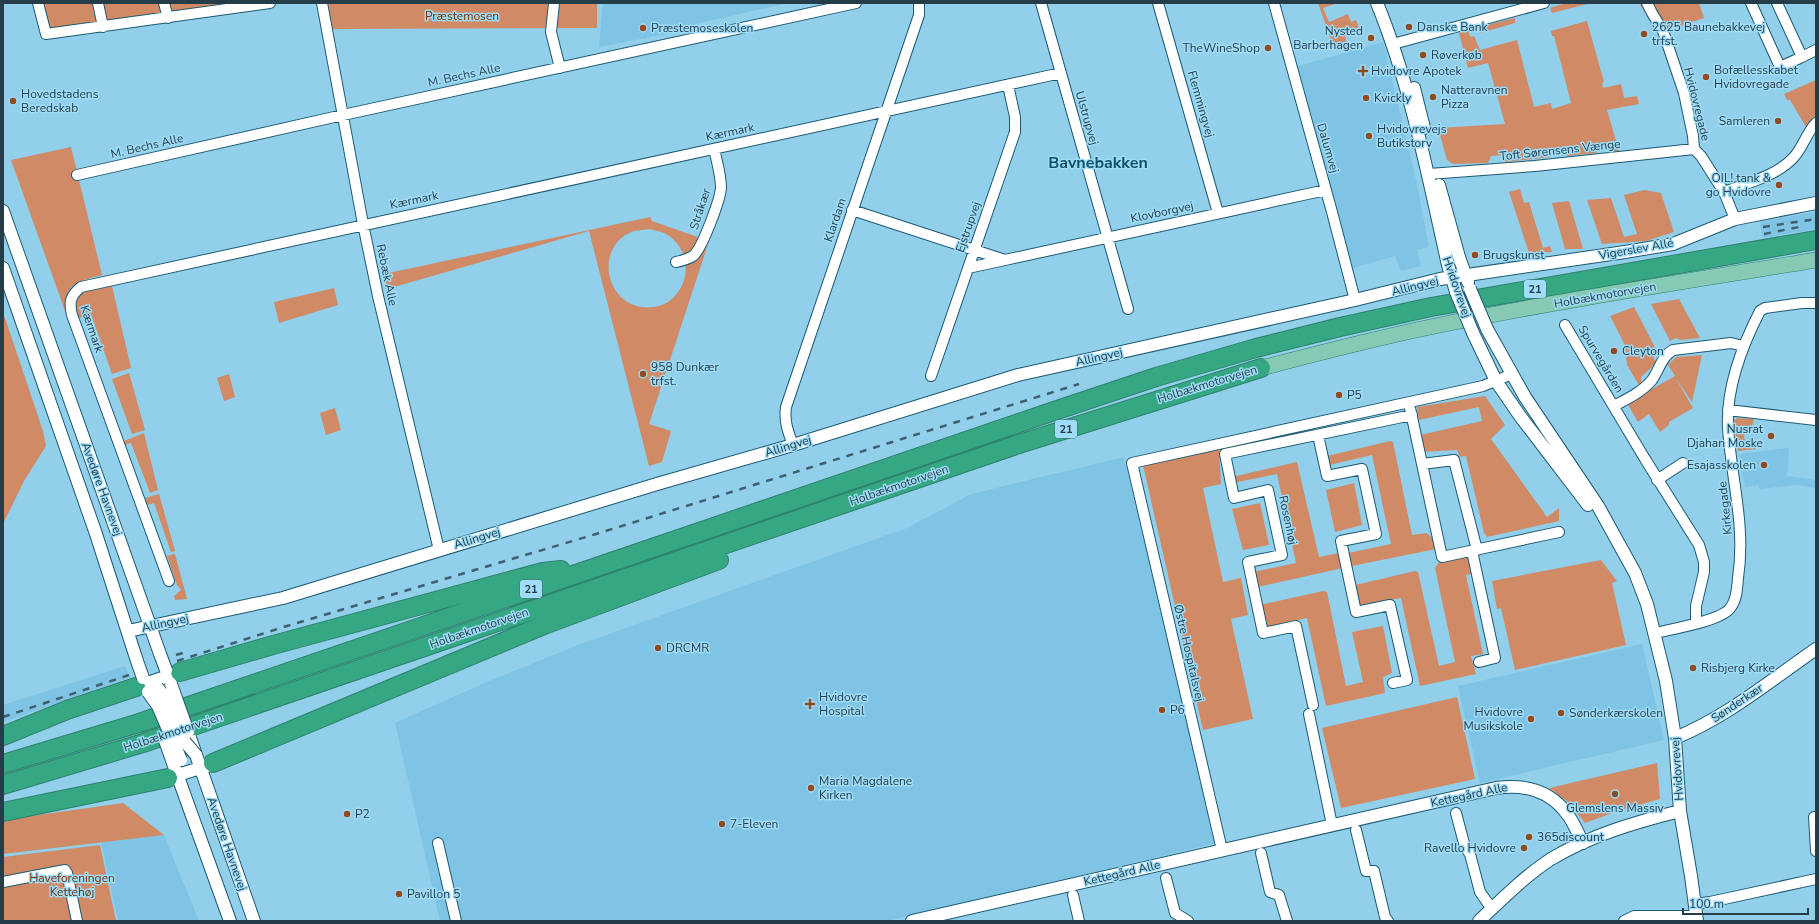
<svg xmlns="http://www.w3.org/2000/svg" width="1819" height="924" font-family="'Nunito Sans',sans-serif">
	<style>
		.built { fill: #7fc4e4 }
		.green { fill: #d08a66; fill-rule: evenodd }
		.lines { fill: none; stroke-linecap: round; stroke-linejoin: round }
		.minor-casing { stroke: #1c5a72; stroke-width: 12 }
		.tertiary-casing { stroke: #1c5a72; stroke-width: 14 }
		.primary-casing { stroke: #2f826e; stroke-width: 16 }
		.motorway-casing { stroke: #2f826e; stroke-width: 20 }
		.minor { stroke: #fff; stroke-width: 10 }
		.tertiary { stroke: #fff; stroke-width: 12 }
		.primary { stroke: #86cab5; stroke-width: 15 }
		.motorway { stroke: #35a783; stroke-width: 18 }
		.rail { stroke: #3e606f; stroke-width: 2.5; stroke-dasharray: 7 7; stroke-linecap: butt }
		.tertiary-bridge-casing { stroke: #1c5a72; stroke-width: 14; stroke-linecap: butt }
		.tertiary-bridge { stroke: #fff; stroke-width: 12 }
		.poi-dot { fill: #914b23; stroke: #9fdcf8; stroke-width: 1.5 }
		.labels { text-anchor: middle; dominant-baseline: central; stroke-width: 3; stroke-linejoin: round; paint-order: stroke }
		.shield { fill: #9fdcf8; stroke: #496d7d; stroke-width: 1 }
		.shield-label { font-size: 11px; font-weight: bold; fill: #243d48 }
		.park-label { font-size: 12px; fill: #743000; stroke: #9fdcf8 }
		.poi-label { font-size: 12px; fill: #243d48; stroke: #9fdcf8; text-anchor: start }
		.street-label { font-size: 12px; fill: #243d48; stroke: #9fdcf8 }
		.district-label { font-size: 16px; font-weight: bold; fill: #0f5169; stroke: #9fdcf8 }
	</style>
	<rect width="100%" height="100%" fill="#92cfeb"/>
	<path class="built" d="M603,3H788L696,24L677,32L599,47Z
		M1383,42L1417,184L1429,247L1417,250L1421,266L1401,271L1395,256L1353,268L1298,66Z
		M1816,212V229L1763,238L1760,222Z
		M1789,448L1787,476L1816,480V493L1815,488L1796,485L1760,489L1758,485L1745,487L1739,454Z
		M1124,457L1216,843L887,921H440L395,723L480,685L578,645L907,528L971,494Z
		M1642,644L1664,740L1480,783L1458,686Z
		M125,666L130,677L128,678L3,722V705Z
		M164,835L199,921H118L101,842Z"/>
	<path class="green" d="M42,3H255L49,29Z
		M327,3H597V28L331,29Z
		M1318,3H1338L1323,8L1329,22L1348,14L1351,22L1356,20L1360,32L1345,36L1348,49L1344,50L1343,46L1334,49Z
		M1566,3H1591L1552,13L1550,8Z
		M1639,3H1699L1704,18L1658,33Z
		M1515,18V23L1480,33L1479,27Z
		M1587,21L1604,82L1602,83L1603,88L1621,84L1624,98L1637,96L1639,104L1607,110L1619,151L1611,152V144L1599,145L1596,153L1567,156L1566,148L1553,149L1550,157L1505,162L1504,155L1491,156L1488,163L1453,164L1447,160L1438,128L1505,124L1488,63L1468,68L1459,33L1468,30L1470,37L1474,36L1480,50L1517,40L1534,107L1551,103L1552,109L1571,103L1554,36H1552L1551,31Z
		M1816,80V115L1806,127L1790,100H1787L1784,94Z
		M71,147L102,275C79,281 64,283 65,311L11,160Z
		M1520,189L1524,203L1529,202L1543,248L1550,246L1552,252L1529,253L1509,192Z
		M1644,190L1661,193L1674,232L1646,241L1602,244L1587,200L1611,198L1624,237L1637,234L1624,195Z
		M1569,201L1583,249H1565L1552,203Z
		M650,217L652,221L709,241L649,424L671,431L662,462L649,466L589,231L387,289L384,274ZM650,229C654,231 660,231 664,233C687,244 692,274 678,292C672,301 663,306 653,307C606,313 591,246 634,231C639,230 645,230 650,229Z
		M112,286L131,368L112,374L91,314L79,318C78,314 76,309 75,305C74,288 100,288 112,286Z
		M334,288L338,305L279,323L274,302Z
		M1679,299L1700,338L1680,340L1676,338L1670,341L1651,304Z
		M1634,307L1658,353L1653,358L1657,362L1641,377V386L1640,387L1627,365L1625,345L1610,316Z
		M3,312L43,431L46,446L24,481L3,524Z
		M1702,355L1692,402L1675,377L1693,408L1669,422V425L1660,432L1649,414L1638,422L1627,403L1675,376L1668,365L1676,357Z
		M129,373L145,430L132,434L112,379Z
		M229,374L235,397L224,401L217,378Z
		M1485,396L1505,425L1491,439L1547,517L1559,508V521L1487,537L1484,533L1466,456L1460,457L1457,450L1420,452L1416,436L1482,421L1479,407L1419,420L1417,407Z
		M335,408L341,430L326,435L320,413Z
		M1737,418L1754,419L1752,427L1745,430L1744,438L1748,444L1754,445L1756,449L1738,451L1734,420Z
		M144,433L158,490L150,493L131,443L125,445L124,441Z
		M1390,441L1393,442L1412,535L1427,533L1432,538L1436,549L1347,567L1344,554L1391,544L1372,455L1325,466L1323,457Z
		M1219,448L1221,484L1203,488L1223,582L1241,578L1248,615L1231,619L1253,719L1203,730L1143,465Z
		M1297,462L1319,557L1339,553L1343,568L1253,588V572L1296,563L1277,474L1233,483L1231,475L1236,476Z
		M1354,483L1362,525L1335,532L1326,490Z
		M159,494L175,551L171,552L154,503L147,505L145,498Z
		M1260,503L1269,545L1243,550L1232,509Z
		M175,554L187,599L175,600L174,596L181,590L177,585L167,556Z
		M1466,557L1473,559L1476,573L1466,575L1483,654L1471,656L1476,674L1420,686L1401,598L1355,606L1351,586L1415,571L1418,572L1439,666L1455,662L1435,568L1439,562Z
		M1601,560L1617,581L1612,583L1626,645L1515,670L1501,608L1497,609L1492,581Z
		M1323,591L1327,592L1346,686L1363,682L1352,632L1383,626L1392,673L1383,677L1385,693L1326,706L1307,618L1265,627L1260,605Z
		M1457,697L1475,779L1341,808L1322,728Z
		M1657,763L1660,799L1621,810L1585,823L1568,802L1549,788Z
		M123,803L164,835L3,854V820Z
		M100,845L116,921H3V857Z"/>
	<g class="lines">
		<g class="minor-casing">
			<path id="minor" d="M38,3L46,34L270,3
				M98,3L103,27
				M164,3L168,18
				M322,3L363,224L378,296L439,550
				M554,3L551,32L560,68
				M1041,3L1128,309
				M1158,3L1218,213
				M1274,3L1332,212L1355,300
				M1647,3L1651,11
				M1751,3L1780,67L1802,57
				M1777,3L1802,57L1816,50
				M1652,13L1663,31L1684,93L1693,136L1694,149L1701,156L1724,192L1735,219
				M1393,44L1544,3
				M1429,174L1535,166L1694,149
				M77,175L343,115L856,3
				M1724,192C1747,183 1777,176 1794,157C1803,147 1807,132 1816,123
				M852,210L1005,260L1326,190
				M676,262C681,261 688,259 693,256C702,249 720,200 721,188C721,175 717,162 714,149
				M968,268L1005,260
				M1565,325L1645,459L1699,545L1704,562V572L1696,606V623
				M931,376L1015,132V117L1008,85
				M1614,406C1627,399 1642,392 1652,380C1659,370 1662,356 1673,350L1731,343L1743,346
				M1410,408L1442,557L1559,532
				M1728,410L1816,420
				M1318,435L1327,476L1362,469L1376,534L1341,541L1356,612L1390,605L1407,680L1393,683
				M793,445C788,432 784,421 786,407L919,15V3
				M1422,464L1454,460L1477,550
				M1657,480L1683,463
				M1472,551L1495,658L1479,662
				M169,581L72,315C69,302 70,296 81,287L1061,73
				M1655,633C1671,629 1723,621 1731,607C1737,599 1737,588 1738,578C1746,525 1731,479 1728,427C1726,387 1742,346 1760,311L1765,308L1802,303H1816
				M1313,705L1296,626L1263,633L1248,562L1282,555L1268,490L1234,498L1225,454L1412,415
				M1309,714L1332,825
				M1456,813L1465,847L1470,854L1480,892L1492,909
				M1814,817L1816,851
				M1356,830L1366,871H1374L1385,917L1388,921
				M438,843L456,921
				M1222,850L1132,463L1483,386L1512,374
				M1261,853L1270,892L1279,895L1287,921
				M1166,878L1175,913L1188,921
				M3,882L65,870L67,873L77,921
				M1073,895L1079,921
				M1695,904L1710,902L1816,879
				M1624,921L1634,916H1697"/>
		</g>
		<g class="tertiary-casing">
			<path id="tertiary" d="M1377,3C1410,84 1427,171 1446,256C1448,268 1453,280 1456,292
				M1414,88L1424,128
				M1439,185L1459,257L1468,282
				M3,211L160,654
				M3,268L96,534L137,661
				M1487,329L1525,397L1598,506L1635,573L1647,604L1666,681L1675,738L1680,811L1691,876L1697,921
				M1473,333L1496,381L1520,416L1588,505
				M128,631L283,598L657,484L793,445L1018,375L1355,300L1440,279L1625,252L1673,244L1735,219L1816,203
				M136,687L180,672
				M188,732L254,921
				M1675,738C1727,717 1771,680 1816,649
				M173,763L230,921
				M171,777L207,766
				M912,921L1496,788C1525,784 1550,790 1568,815C1574,823 1578,834 1583,843
				M1479,921C1502,899 1525,876 1551,859C1591,835 1636,822 1680,811"/>
		</g>
		<g class="primary-casing">
			<path id="primary" d="M1261,368C1319,353 1376,338 1435,326C1561,300 1689,281 1816,260"/>
		</g>
		<g class="motorway-casing">
			<path id="motorway" d="M180,672L273,645L543,572L561,570
				M3,736L67,710L136,687
				M213,763L544,625L719,560
				M3,764L139,723L1057,410L1156,377L1256,348L1340,327L1431,307L1816,240
				M3,785L143,743L1016,445L1261,368
				M3,812L168,778"/>
		</g>
		<use href="#minor" class="minor"/>
		<use href="#tertiary" class="tertiary"/>
		<use href="#primary" class="primary"/>
		<use href="#motorway" class="motorway"/>
		<path class="rail" d="M1763,227L1816,219
			M1764,234L1799,227
			M176,655L189,651
			M177,661L287,626L596,534L1079,384
			M3,717L129,675"/>
		<g class="tertiary-bridge-casing">
			<path id="tertiary-bridge" d="M1470,289L1487,329
				M1456,292L1473,333
				M160,654L166,670
				M137,661L143,678
				M171,684L188,732
				M157,687L164,696L180,736L196,755
				M148,692L158,706L181,760
				M164,738L173,763"/>
		</g>
		<use href="#tertiary-bridge" class="tertiary-bridge"/>
	</g>
	<g class="poi-dot">
		<circle cx="1409" cy="27" r="4"/>
		<circle cx="643" cy="28" r="4"/>
		<circle cx="1644" cy="34" r="4"/>
		<circle cx="1371" cy="38" r="4"/>
		<circle cx="1268" cy="48" r="4"/>
		<circle cx="1423" cy="55" r="4"/>
		<path d="M1361 65h4v4h4v4h-4v4h-4v-4h-4v-4h4z"/>
		<circle cx="1706" cy="77" r="4"/>
		<circle cx="1433" cy="97" r="4"/>
		<circle cx="1366" cy="98" r="4"/>
		<circle cx="13" cy="101" r="4"/>
		<circle cx="1778" cy="121" r="4"/>
		<circle cx="1369" cy="136" r="4"/>
		<circle cx="1779" cy="185" r="4"/>
		<circle cx="1475" cy="255" r="4"/>
		<circle cx="1614" cy="351" r="4"/>
		<circle cx="643" cy="374" r="4"/>
		<circle cx="1339" cy="395" r="4"/>
		<circle cx="1771" cy="436" r="4"/>
		<circle cx="1764" cy="465" r="4"/>
		<circle cx="658" cy="648" r="4"/>
		<circle cx="1693" cy="668" r="4"/>
		<path d="M808 698h4v4h4v4h-4v4h-4v-4h-4v-4h4z"/>
		<circle cx="1162" cy="710" r="4"/>
		<circle cx="1561" cy="713" r="4"/>
		<circle cx="1531" cy="719" r="4"/>
		<circle cx="811" cy="788" r="4"/>
		<circle cx="1615" cy="794" r="4"/>
		<circle cx="347" cy="814" r="4"/>
		<circle cx="722" cy="824" r="4"/>
		<circle cx="1529" cy="837" r="4"/>
		<circle cx="1524" cy="848" r="4"/>
		<circle cx="399" cy="894" r="4"/>
	</g>
	<g class="labels">
		<g class="shield">
			<rect x="1524" y="280" width="22" height="18" rx="3"/>
			<rect x="1055" y="420" width="22" height="18" rx="3"/>
			<rect x="520" y="580" width="22" height="18" rx="3"/>
		</g>
		<g class="shield-label">
			<text x="1535" y="289">21</text>
			<text x="1066" y="429">21</text>
			<text x="531" y="589">21</text>
		</g>
		<g class="park-label">
			<text x="462" y="16">Præstemosen</text>
			<text x="72" y="878">Haveforeningen<tspan x="72" dy="14">Kettehøj</tspan></text>
		</g>
		<g class="poi-label">
			<text x="1417" y="27">Danske Bank</text>
			<text x="1652" y="27">2625 Baunebakkevej<tspan x="1652" dy="14">trfst.</tspan></text>
			<text x="651" y="28">Præstemoseskolen</text>
			<text x="1363" y="31" text-anchor="end">Nysted<tspan x="1363" dy="14">Barberhagen</tspan></text>
			<text x="1260" y="48" text-anchor="end">TheWineShop</text>
			<text x="1431" y="55">Røverkøb</text>
			<text x="1714" y="70">Bofællesskabet<tspan x="1714" dy="14">Hvidovregade</tspan></text>
			<text x="1371" y="71">Hvidovre Apotek</text>
			<text x="1441" y="90">Natteravnen<tspan x="1441" dy="14">Pizza</tspan></text>
			<text x="21" y="94">Hovedstadens<tspan x="21" dy="14">Beredskab</tspan></text>
			<text x="1374" y="98">Kvickly</text>
			<text x="1770" y="121" text-anchor="end">Samleren</text>
			<text x="1377" y="129">Hvidovrevejs<tspan x="1377" dy="14">Butikstorv</tspan></text>
			<text x="1771" y="178" text-anchor="end">OIL! tank &amp;<tspan x="1771" dy="14">go Hvidovre</tspan></text>
			<text x="1483" y="255">Brugskunst</text>
			<text x="1622" y="351">Cleyton</text>
			<text x="651" y="367">958 Dunkær<tspan x="651" dy="14">trfst.</tspan></text>
			<text x="1347" y="395">P5</text>
			<text x="1763" y="429" text-anchor="end">Nusrat<tspan x="1763" dy="14">Djahan Moske</tspan></text>
			<text x="1756" y="465" text-anchor="end">Esajasskolen</text>
			<text x="666" y="648">DRCMR</text>
			<text x="1701" y="668">Risbjerg Kirke</text>
			<text x="819" y="697">Hvidovre<tspan x="819" dy="14">Hospital</tspan></text>
			<text x="1170" y="710">P6</text>
			<text x="1523" y="712" text-anchor="end">Hvidovre<tspan x="1523" dy="14">Musikskole</tspan></text>
			<text x="1569" y="713">Sønderkærskolen</text>
			<text x="819" y="781">Maria Magdalene<tspan x="819" dy="14">Kirken</tspan></text>
			<text x="1615" y="808" text-anchor="middle">Glemslens Massiv</text>
			<text x="355" y="814">P2</text>
			<text x="730" y="824">7-Eleven</text>
			<text x="1537" y="837">365discount</text>
			<text x="1516" y="848" text-anchor="end">Ravello Hvidovre</text>
			<text x="407" y="894">Pavillon 5</text>
		</g>
		<g class="street-label">
			<text transform="translate(464 75) rotate(-12)">M. Bechs Alle</text>
			<text transform="translate(1201 104) rotate(74)">Flemmingvej</text>
			<text transform="translate(1697 104) rotate(76)">Hvidovregade</text>
			<text transform="translate(1087 118) rotate(74)">Ulstrupvej</text>
			<text transform="translate(730 132) rotate(-12)">Kærmark</text>
			<text transform="translate(147 146) rotate(-13)">M. Bechs Alle</text>
			<text transform="translate(1328 148) rotate(74)">Dalumvej</text>
			<text transform="translate(1560 150) rotate(-6)">Toft Sørensens Vænge</text>
			<text transform="translate(414 200) rotate(-12)">Kærmark</text>
			<text transform="translate(700 209) rotate(-72)">Stråkær</text>
			<text transform="translate(1162 212) rotate(-12)">Klovborgvej</text>
			<text transform="translate(835 220) rotate(-71)">Klardam</text>
			<text transform="translate(968 227) rotate(-71)">Ejstrupvej</text>
			<text transform="translate(1636 249) rotate(-10)">Vigerslev Allé</text>
			<text transform="translate(387 275) rotate(78)">Rebæk Alle</text>
			<text transform="translate(1415 286) rotate(-14)">Allingvej</text>
			<text transform="translate(1457 287) rotate(71)">Hvidovrevej</text>
			<text transform="translate(1605 295) rotate(-10)">Holbækmotorvejen</text>
			<text transform="translate(92 329) rotate(71)">Kærmark</text>
			<text transform="translate(1099 357) rotate(-13)">Allingvej</text>
			<text transform="translate(1601 359) rotate(59)">Spurvegården</text>
			<text transform="translate(1207 384) rotate(-17)">Holbækmotorvejen</text>
			<text transform="translate(788 446) rotate(-17)">Allingvej</text>
			<text transform="translate(899 485) rotate(-19)">Holbækmotorvejen</text>
			<text transform="translate(102 489) rotate(70)">Avedøre Havnevej</text>
			<text transform="translate(1725 508) rotate(-96)">Kirkegade</text>
			<text transform="translate(1288 520) rotate(78)">Rosenhøj</text>
			<text transform="translate(477 538) rotate(-17)">Allingvej</text>
			<text transform="translate(165 623) rotate(-12)">Allingvej</text>
			<text transform="translate(479 628) rotate(-19)">Holbækmotorvejen</text>
			<text transform="translate(1189 653) rotate(77)">Østre Hospitalsvej</text>
			<text transform="translate(1737 703) rotate(-34)">Sønderkær</text>
			<text transform="translate(173 732) rotate(-18)">Holbækmotorvejen</text>
			<text transform="translate(1677 769) rotate(-94)">Hvidovrevej</text>
			<text transform="translate(1469 795) rotate(-12)">Kettegård Alle</text>
			<text transform="translate(227 844) rotate(71)">Avedøre Havnevej</text>
			<text transform="translate(1122 873) rotate(-13)">Kettegård Alle</text>
		</g>
		<g class="district-label">
			<text x="1098" y="163">Bavnebakken</text>
		</g>
	</g>
	<rect width="1819" height="924" fill="none" stroke="#243d48" stroke-width="8"/>
	<path d="M1683 908v6h125v-6" fill="none" stroke="#243d48" stroke-width="2"/>
	<text x="1689" y="908" font-size="12" fill="#243d48" stroke="#9fdcf8" stroke-width="3" paint-order="stroke">100 m</text>
</svg>
